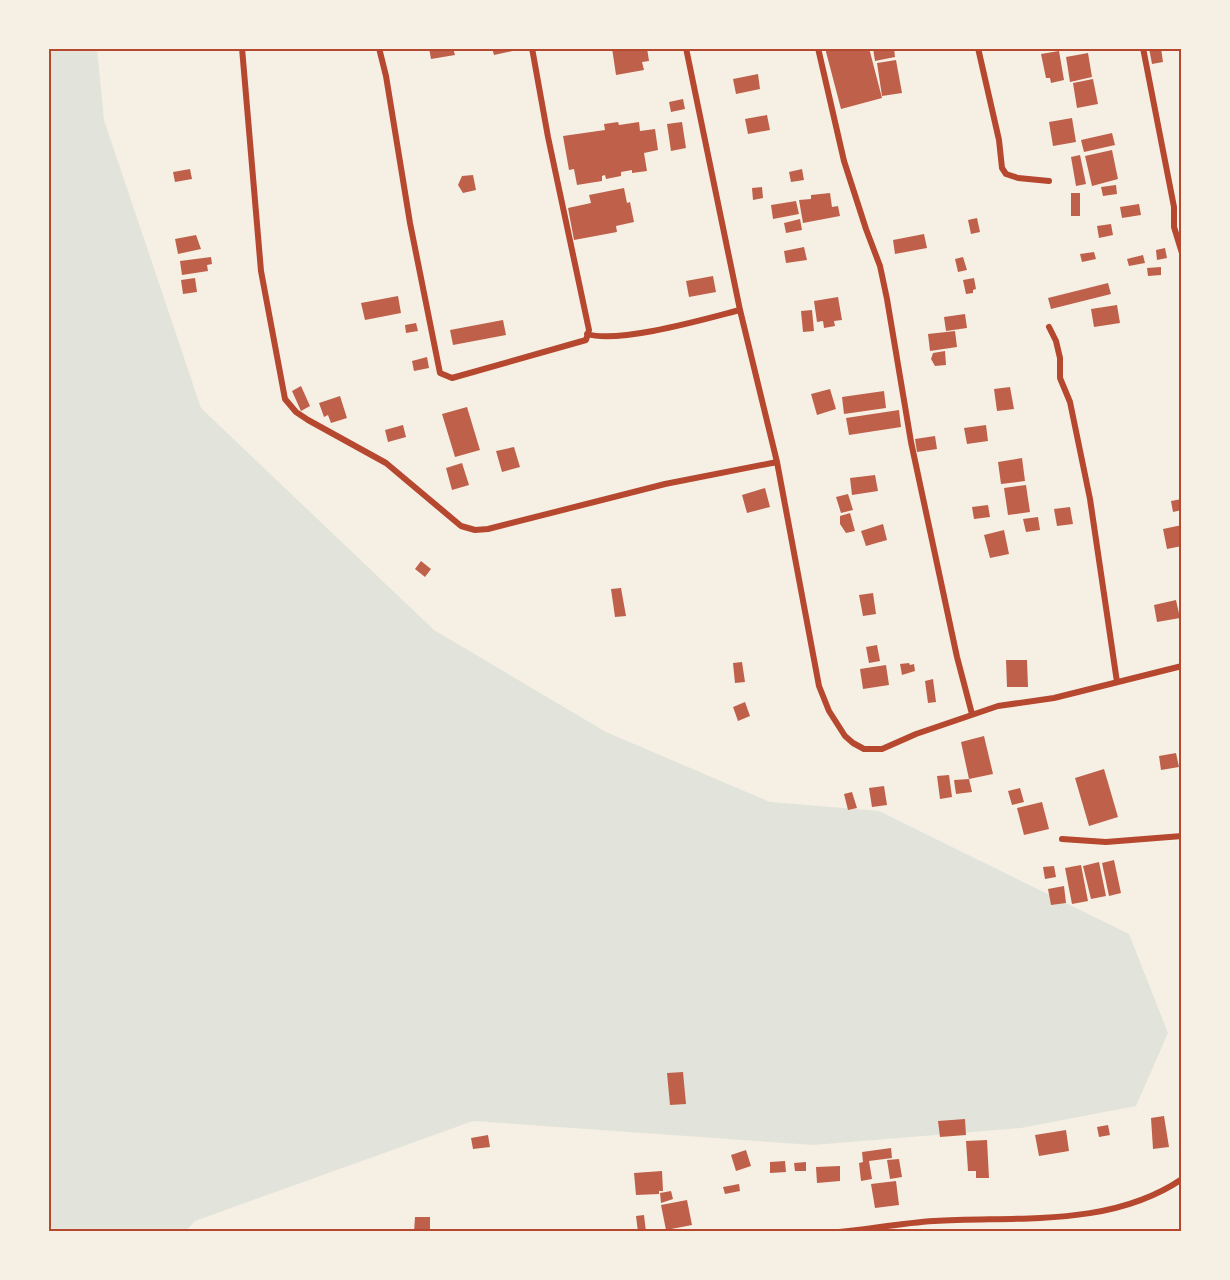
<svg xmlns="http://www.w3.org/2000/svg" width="1230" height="1280" font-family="'Fira Sans Condensed',sans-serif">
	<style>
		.green { fill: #e2e4dc }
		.building { fill: #bf614a }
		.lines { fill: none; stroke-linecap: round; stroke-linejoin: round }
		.minor { stroke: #b5482f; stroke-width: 6 }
		.neatline { fill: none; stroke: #b5482f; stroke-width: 2 }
	</style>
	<rect width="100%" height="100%" fill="#f6efe4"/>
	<path class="green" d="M48,48H97L104,120L201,408L434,630L606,732L770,802L879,811L1129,934L1168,1033L1136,1106L1021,1128L813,1145L473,1121L195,1221L185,1232H48Z"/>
	<path class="building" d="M429,48H453L455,55L431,59Z
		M492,48H516L517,50L494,55Z
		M612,48H647L649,61L642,62L644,70L616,75Z
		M825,48H869L882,98L841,109Z
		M873,48H894L895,57L875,61Z
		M1149,48H1161L1163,62L1152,64Z
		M1059,51L1064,80L1051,83L1050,78H1046L1041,54Z
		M1088,53L1092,77L1070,82L1066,57Z
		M896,60L902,93L882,96L877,63Z
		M758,74L760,89L736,94L733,79Z
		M1093,79L1098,104L1077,108L1073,83Z
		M683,99L685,109L671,112L669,102Z
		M767,115L770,130L748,134L745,119Z
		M1072,118L1076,142L1053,146L1049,122Z
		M618,122L619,125L639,122L640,131L655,129L658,150L644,153L647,171L632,173V170L621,172V176L606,179L605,175L602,176V181L577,185L574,169L569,170L563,136L605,130L604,124Z
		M682,122L686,148L671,151L667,124Z
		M1112,133L1115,145L1084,152L1081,140Z
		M1112,150L1118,179L1092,186L1085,156Z
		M1080,155L1086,184L1076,186L1071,157Z
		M190,169L192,179L175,182L173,172Z
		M802,169L804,180L791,182L789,172Z
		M473,175L476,190L463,193L458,185L462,176Z
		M1116,185L1117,194L1103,196L1101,187Z
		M762,187L763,198L753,200L752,188Z
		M624,188L627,203L630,202L634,222L616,226L617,232L574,240L568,208L591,203L589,195Z
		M830,193L832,207L838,206L840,216L803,223L799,200L811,199V195Z
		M1071,193H1080V216H1071Z
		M796,201L799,214L773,219L771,205Z
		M1139,204L1141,215L1122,218L1120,207Z
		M977,218L980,232L971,234L968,220Z
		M800,219L802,230L786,233L784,223Z
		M1111,224L1113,235L1099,238L1097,226Z
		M924,234L927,248L895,254L893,240Z
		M196,235L201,249L178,254L175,239Z
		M804,247L807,260L786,263L784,251Z
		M1165,248L1167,258L1157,260L1156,250Z
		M1094,252L1096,259L1082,262L1080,254Z
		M1143,255L1145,263L1129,266L1127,259Z
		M211,257L212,264L207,265L208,271L182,275L180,261Z
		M963,257L967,270L958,272L955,259Z
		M1161,267V275L1148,276L1147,268Z
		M713,276L716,292L689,297L686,281Z
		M195,278L197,292L183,294L181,280Z
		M974,278L976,289L973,290V293L966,294L963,280Z
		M1108,283L1111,294L1051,309L1048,298Z
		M398,296L401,313L365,320L361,303Z
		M838,297L842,320L834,321L835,326L824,328L823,321L817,322L814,301Z
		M1117,305L1120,323L1094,327L1091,309Z
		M812,310L814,331L803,332L801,311Z
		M965,314L967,328L946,331L944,317Z
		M503,320L506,335L453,345L450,330Z
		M416,323L418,331L406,333L405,325Z
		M955,331L957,347L930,351L928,334Z
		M945,351L946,365L935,366L931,359L933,353Z
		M427,357L429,368L414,371L412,361Z
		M301,386L310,406L301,411L292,391Z
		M1010,387L1014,409L997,411L994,389Z
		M830,389L836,409L817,415L811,394Z
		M884,391L886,408L844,414L842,397Z
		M340,396L347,418L331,423L328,415L324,417L319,403Z
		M467,407L480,450L455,457L442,414Z
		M899,410L901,427L849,435L846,418Z
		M403,425L406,437L388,442L385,430Z
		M986,425L988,441L967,444L964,428Z
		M935,436L937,449L917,452L915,439Z
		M514,447L520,467L502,472L496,451Z
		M1022,458L1025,481L1001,484L998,462Z
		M462,463L469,485L452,490L446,468Z
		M875,475L878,491L852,495L850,478Z
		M1026,485L1030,512L1008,515L1004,488Z
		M765,488L770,507L747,513L742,495Z
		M848,494L853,510L841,513L836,497Z
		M1182,499V510L1173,512L1171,501Z
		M988,505L990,517L974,519L972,507Z
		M1070,507L1073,524L1057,526L1054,509Z
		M850,513L855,531L846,533L840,524V516Z
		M1038,517L1040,530L1026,532L1023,519Z
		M883,524L887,540L866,546L861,531Z
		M1182,525V546L1167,549L1163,529Z
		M1004,530L1009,554L990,558L984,535Z
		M421,561L431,569L425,577L415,569Z
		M621,588L626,616L615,617L611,589Z
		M873,593L876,614L863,616L859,595Z
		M1176,600L1180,618L1157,622L1154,605Z
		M877,645L880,661L869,663L866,647Z
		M1006,660H1027L1028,687H1007Z
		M742,662L745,682L735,683L733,663Z
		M909,663L910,665L914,664L915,671L902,675L900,664Z
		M886,665L889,685L863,689L860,669Z
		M933,679L936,702L928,703L925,681Z
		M745,702L750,716L738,721L733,707Z
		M984,736L993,774L969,779L961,742Z
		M1176,753L1179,767L1161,770L1159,756Z
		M1104,769L1118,817L1089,826L1075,778Z
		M949,775L952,797L940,799L937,776Z
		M969,779L972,792L956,794L954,780Z
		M884,786L887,805L872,807L869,788Z
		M1020,788L1024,802L1012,805L1008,791Z
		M852,792L857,808L848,810L844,794Z
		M1042,802L1049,829L1024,835L1017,808Z
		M1114,860L1121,893L1109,896L1102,863Z
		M1099,862L1106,896L1091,899L1083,866Z
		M1081,865L1088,901L1072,904L1065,868Z
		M1054,866L1056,877L1045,879L1043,867Z
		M1064,886L1066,903L1051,905L1048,889Z
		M683,1072L686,1104L670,1105L667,1073Z
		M1164,1116L1169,1147L1153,1149L1151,1118Z
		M965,1119L966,1135L940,1137L938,1121Z
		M1108,1125L1110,1135L1099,1137L1097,1127Z
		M1066,1130L1069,1151L1039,1156L1035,1135Z
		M488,1135L490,1147L473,1149L471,1138Z
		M987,1140L989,1178H976V1171H968L966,1141Z
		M891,1148L892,1158L869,1161L872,1179L861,1181L859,1163L863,1162L862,1152Z
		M746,1150L751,1166L736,1171L731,1155Z
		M899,1159L902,1177L890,1179L887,1160Z
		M785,1161L786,1172L770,1173V1162Z
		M806,1162V1171H795L794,1163Z
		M840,1166V1181L817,1183L816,1167Z
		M662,1171L663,1191H659V1194L636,1195L634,1173Z
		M896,1181L899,1205L875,1208L871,1184Z
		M739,1184L740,1191L725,1194L723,1187Z
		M671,1191L673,1199L661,1203L660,1193Z
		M687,1200L692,1225L666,1230L661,1205Z
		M644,1215L646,1232H638L636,1216Z
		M415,1217H430V1232H414Z"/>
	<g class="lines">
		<path class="minor" d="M242,48L261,271L285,399L296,412L308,420L386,463L461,526L475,530L488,529L665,484L777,462
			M379,48L386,76L410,223L440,373L452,378L586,340L589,330L548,137L532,48
			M686,48L740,310L777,462L819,686L829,711L845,736L853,743L864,749H882L916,734L998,706L1054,698L1182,666
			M818,48L844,161L866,229L880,266L887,299L911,442L957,657L972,714
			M978,48L999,140L1002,168L1006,174L1018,178L1049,181
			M1143,48L1174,207V227L1182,253
			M1049,327L1056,341L1060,358V378L1070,402L1090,499L1117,682
			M587,334C619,344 705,319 740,310
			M1062,839L1106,842L1182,836
			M839,1232C870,1229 902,1223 934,1221C1017,1216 1110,1228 1182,1179"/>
	</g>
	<rect width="1230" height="1280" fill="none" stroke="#f6efe4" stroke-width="99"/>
	<rect x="50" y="50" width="1130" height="1180" class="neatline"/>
</svg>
